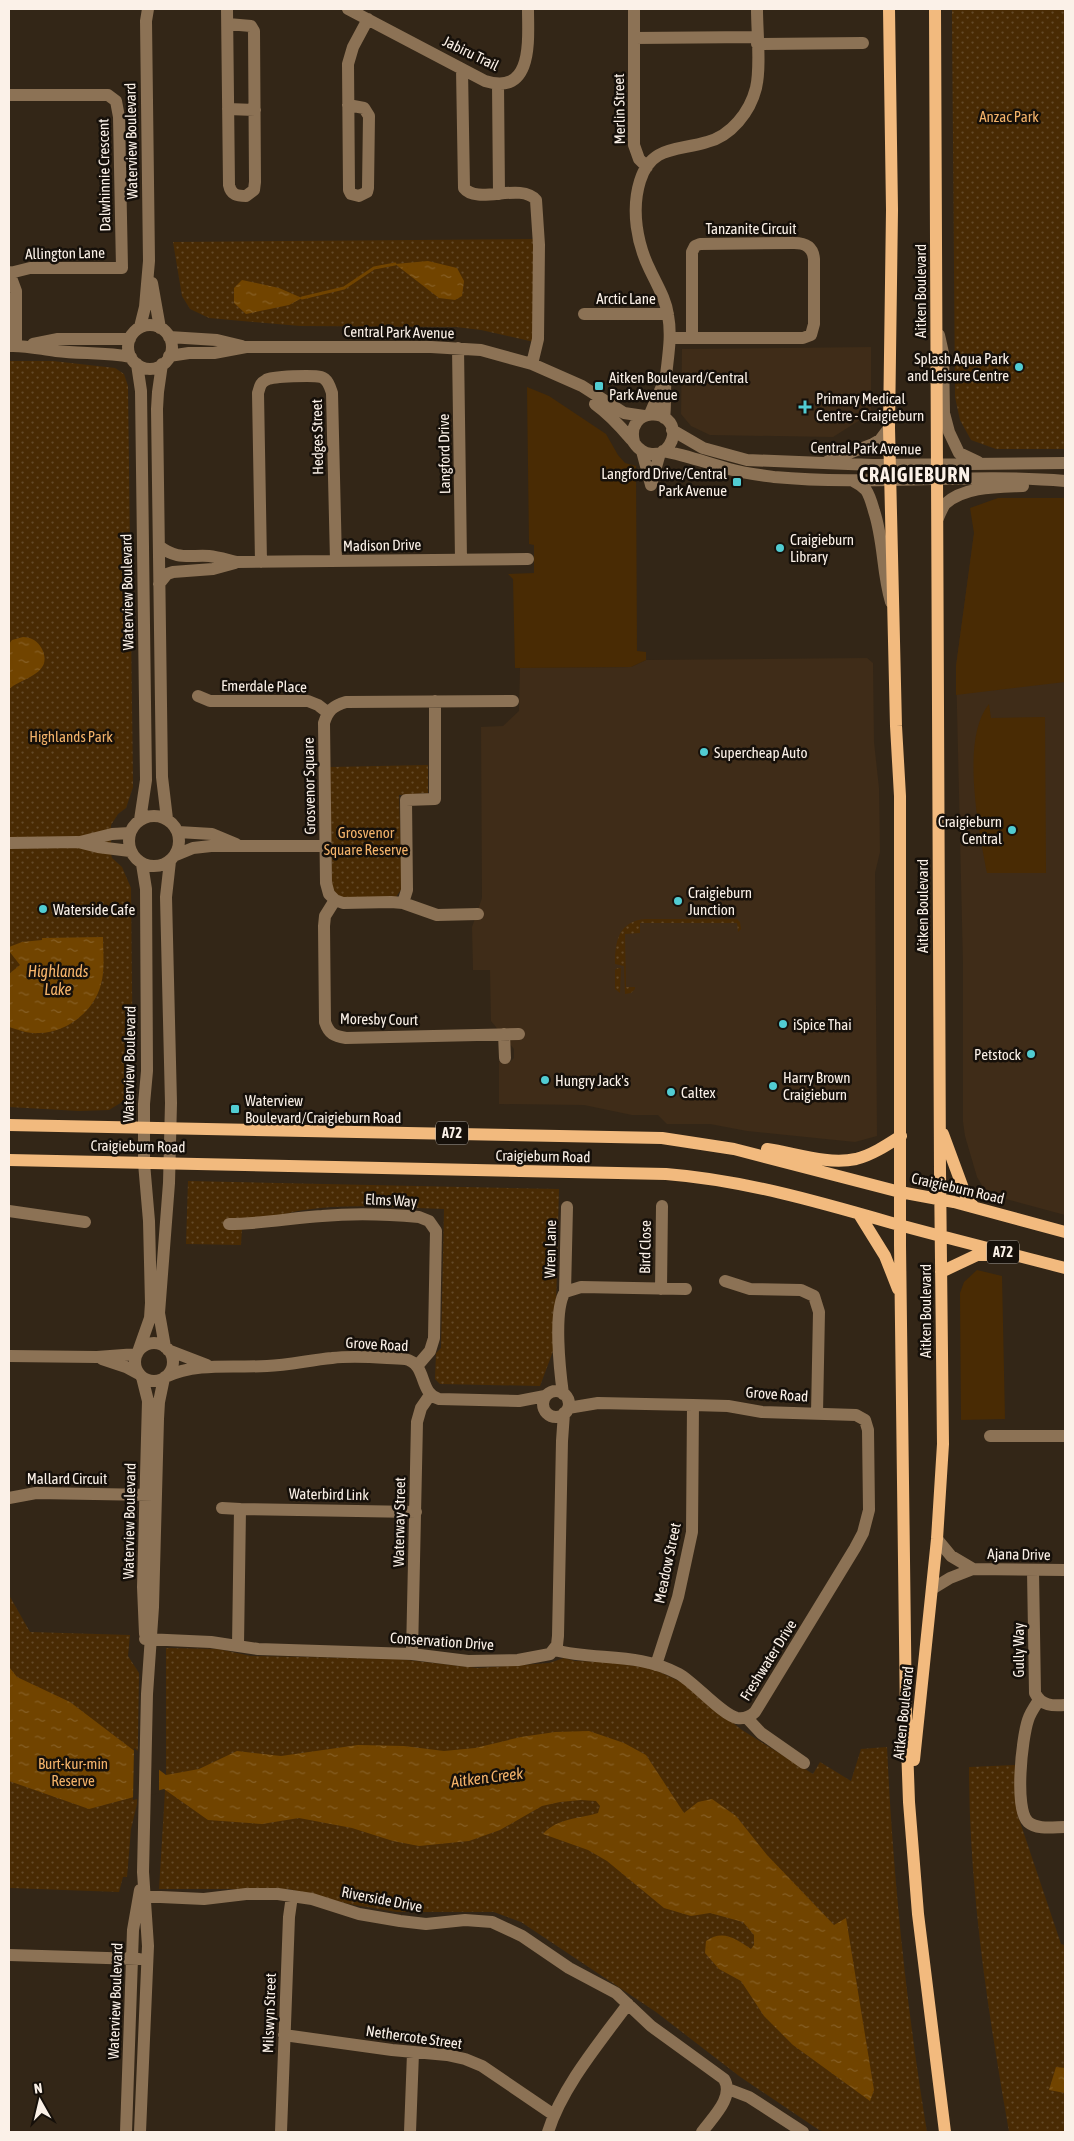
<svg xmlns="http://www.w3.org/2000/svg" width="1074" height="2141" font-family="'Asap Condensed',sans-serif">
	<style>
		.built { fill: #3f2c18 }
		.grass { fill: #492b04 }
		.park { fill: url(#park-dots) }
		.water { fill: url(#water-ripples) }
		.pier { fill: #332617 }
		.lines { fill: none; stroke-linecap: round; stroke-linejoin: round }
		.stream { stroke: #714400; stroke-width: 3 }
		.minor { stroke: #8c7255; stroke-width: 12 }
		.major { stroke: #f2ba7e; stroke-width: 12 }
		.poi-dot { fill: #51ccd2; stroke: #16100a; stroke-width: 2 }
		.labels { text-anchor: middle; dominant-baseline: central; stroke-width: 5; stroke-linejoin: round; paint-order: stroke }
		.shield { fill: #16100a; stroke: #b6aea5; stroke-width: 1 }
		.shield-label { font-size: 14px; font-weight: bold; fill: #fbf1e8 }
		.street-label { font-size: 15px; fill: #fbf1e8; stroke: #16100a }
		.park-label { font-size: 15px; fill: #f4b36a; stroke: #16100a }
		.poi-label { font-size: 15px; fill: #fbf1e8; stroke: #16100a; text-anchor: start }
		.water-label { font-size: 16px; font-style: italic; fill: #f6b46b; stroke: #16100a }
		.district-label { font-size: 20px; font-weight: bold; letter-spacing: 1px; fill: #fbf1e8; stroke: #16100a }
	</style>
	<defs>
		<pattern id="park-dots" width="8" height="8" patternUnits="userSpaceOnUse" patternTransform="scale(1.25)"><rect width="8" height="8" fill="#492b04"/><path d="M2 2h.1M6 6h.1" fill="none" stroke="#644a29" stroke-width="1.8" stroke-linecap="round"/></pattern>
		<pattern id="water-ripples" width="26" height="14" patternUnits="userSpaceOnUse" patternTransform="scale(1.25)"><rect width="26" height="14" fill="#714400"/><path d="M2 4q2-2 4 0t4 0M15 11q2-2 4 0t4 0" fill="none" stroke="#865f25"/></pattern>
	</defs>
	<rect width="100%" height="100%" fill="#332617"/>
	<path class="built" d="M871,347V413L833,437L710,435L691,426L681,414L682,349Z
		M1065,531V1215L987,1194L977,1177L965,1136L963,1122V964L956,666L974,533Z
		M867,658L873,663L874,742L879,788L880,852L875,873L877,1136L855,1142L747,1131L710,1124H667L658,1115H632L584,1105L499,1104V1062H510L514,1058V1049L491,1021L490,970H473L472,927L482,898L481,727L503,726L519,711L520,668L631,667L646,660Z"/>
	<path class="grass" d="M527,387L549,396L606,434L618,455L625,463L636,466L637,651L646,652V660L631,667L515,668L513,579L508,574L534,573V545L529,544Z
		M998,498H1065V682L956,695V666L974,533L970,508Z
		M989,704L991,718L1045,717L1046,873H987C979,831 960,739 989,704Z
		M977,1270L1002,1276L1005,1419L961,1420L960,1293L964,1282Z"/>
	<path class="park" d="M952,9H1065V449H996L971,440L960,420L955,397Z
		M533,239L534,342L481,330L456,327L300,326L209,318L190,309L182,296L173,242Z
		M9,361H53L115,368L124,374L128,386L133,787L126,808L118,814L111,825V854L112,858L122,867L131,888L133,1086L127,1099L109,1110L79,1111L9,1107Z
		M428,765V793L399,795L402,888L396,897H338L332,887L329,767Z
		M646,919H737L740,922L741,929L738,932L737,923H640V933L625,934L626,987H635V989L631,993L625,994L624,966L615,964C615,942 618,921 646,919Z
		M617,968H621L620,993L615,989V970Z
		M188,1181L559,1189L555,1346L540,1386L440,1384L435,1379L436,1353L441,1348L444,1209C398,1208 350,1203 304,1210C283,1213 262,1222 242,1229L241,1245L186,1244Z
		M9,1595L30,1632L130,1635L128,1656L139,1673L137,1804L131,1829L127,1877H123L119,1892L10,1888L9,1886Z
		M166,1648L218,1649L251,1656L398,1659L478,1668L549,1663L564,1658L575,1661L608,1662L651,1668L683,1683L742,1730L813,1774L820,1762L851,1781L861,1749L887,1747C893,1877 906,2004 927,2132H825L819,2130L739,2076L656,2012L521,1922L494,1912H397L349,1904L289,1889H159L166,1775Z
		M1015,1765L1017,1813L1061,1944L1064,1945L1065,1949V2132H1009C988,2012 969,1890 969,1767Z"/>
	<path class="water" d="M428,261L457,268L464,281L462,296L455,300L439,298L395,264Z
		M242,280L279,288L302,298L289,305L246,314L234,303V288Z
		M23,637C31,637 38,641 42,649C54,674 21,678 9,689V644L12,640Z
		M103,937C103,952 105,970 101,984C95,1010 67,1033 39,1033C29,1034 18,1030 9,1027V974L20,965L9,951V947L22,942L42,940V938Z
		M9,1667L17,1677L70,1702L166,1775L199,1769L237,1751L281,1756L358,1745L404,1746L444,1751L475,1748L521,1737L555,1732L589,1731L624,1743L646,1755L684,1813L698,1802L712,1799L736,1816L767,1855L834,1925L846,1918L874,2090L870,2101L793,2045L764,2016L741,1981L719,1969L705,1953L706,1941C723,1929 736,1939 751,1949L754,1945V1935L743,1922L710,1913L691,1916L664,1908L607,1861L588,1850L543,1834C557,1818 579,1819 598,1813L600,1806L596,1801L581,1800L560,1802L542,1806L500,1830L469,1841L419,1846L393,1841L352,1828L299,1818L262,1824L208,1820L164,1789L89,1809L9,1781Z
		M1056,2067L1065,2068V2093L1049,2090Z"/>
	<path class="pier" d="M134,1748L159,1767V1793L133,1800Z"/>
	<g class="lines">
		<path class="stream" d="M302,298L344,288L374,268L395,264"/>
		<path class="minor" d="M227,9L229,185C231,195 237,196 246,196L254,190L255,182L254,31L251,26L228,24
			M348,9L485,81C534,96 528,39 528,9
			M634,9V145L639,159L647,167
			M634,38L757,37
			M757,44L863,43
			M462,69L464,188C477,205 521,182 536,200L539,245L538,339L532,364
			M498,84L499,194
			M9,95H108L116,101L119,117L122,268H30L10,273
			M348,105L364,108L369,116L368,188L367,192L359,196L351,194L349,190L348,64L353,47L368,19
			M228,109L255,110
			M9,272L16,291V346
			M152,283L160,328
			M584,314H668
			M128 347a22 22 0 1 1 44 0a22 22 0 1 1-44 0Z
			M140,327L145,307L149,261L146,21L148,9
			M939,335L943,353L944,413L949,432L959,453L978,462
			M169,337L217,340L242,346
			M670,338H803L811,335L814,324V259C813,247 805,243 794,243L700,244L695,246L692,252V338
			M33,344L58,339H130
			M9,346C25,345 40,349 56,351C81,354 106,352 131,357
			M458,348L461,560
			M169,356L189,353H214L246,347H431L481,350L532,364L582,386L624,413L644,416
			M137,364L141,391L146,780L140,820
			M162,364L158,392L157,409L162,777L167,819
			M595,404C609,414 620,426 631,439C634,442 636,447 641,450C647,455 656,455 663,452C668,448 672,442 673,436C676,406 625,407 634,442
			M650,414L663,384
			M664,418C666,404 664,390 666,376C668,356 672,336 668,315C666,299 657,285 650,270C637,244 631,210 640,181C651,145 678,151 707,142C731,136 750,112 756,88C761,67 757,32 757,9
			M672,430L703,448L747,460L873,465L1065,463
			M642,451L651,485
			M663,451C686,455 707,463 729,469C743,473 759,475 774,477C871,486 968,473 1065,481
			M828,461L873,444L880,440L889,428
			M853,481C857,483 862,486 866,490C870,496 872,504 874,511C884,541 882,572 891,602
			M651,485L660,453
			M938,518C940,514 942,508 945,504C964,486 999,487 1023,486
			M159,546C177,560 188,555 209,556C218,557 228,560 237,562L528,559
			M261,562L258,393C260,387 260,383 266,380C272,376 314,375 321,377C328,379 330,387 332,393L336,561
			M159,584L167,574L173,572L213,569L235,563
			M198,696L210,701H308L318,705L327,712
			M129 841a25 25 0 1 1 50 0a25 25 0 1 1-50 0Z
			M178,832L212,834L236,844
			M80,842L112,834L130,833
			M9,843L78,842L98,847L130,851
			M176,855L193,848L211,846H326
			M335,900L325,916L324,926L325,1022C329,1034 334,1036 346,1038L519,1034
			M403,903L407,890L406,800L435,799V701
			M478,914L437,915L403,903L391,902L343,903L335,900L329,894L326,883L324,723C328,710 333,706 346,702L513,701
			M504,1034L505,1058
			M9,1211L85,1222
			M229,1224C261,1224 291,1218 322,1216C354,1213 387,1214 419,1217L429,1221L436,1231L434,1338L430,1351L418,1365
			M725,1281L750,1289L801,1290L814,1296L819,1312L817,1413
			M661,1289L662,1206
			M565,1292L567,1207
			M135 1362a19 19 0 1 1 38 0a19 19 0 1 1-38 0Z
			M165,1347L159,1313L169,1183L171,1103L166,897L170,861
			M168,1350L207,1365
			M138,1352L150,1318L151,1303L149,1221L144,1163V1104L147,1071L146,889L142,864
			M9,1356L97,1357L137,1354
			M102,1359L126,1367L139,1374
			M142,1377L148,1401L143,1587L145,1634
			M165,1377C198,1362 232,1368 267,1366C289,1365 310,1360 332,1358C356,1355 381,1358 405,1359C428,1364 418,1393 439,1399L519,1401L545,1396
			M543 1404a13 13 0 1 1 26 0a13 13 0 1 1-26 0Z
			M563,1394C560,1372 553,1310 565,1292L581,1287L686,1289
			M990,1436H1065
			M9,1498L36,1493L153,1495
			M222,1508L240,1509
			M937,1539L951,1556L973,1569
			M1033,1571L1035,1693C1041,1706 1053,1706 1065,1705
			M932,1589L950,1578L973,1569L1065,1570
			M145,1639L211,1642L258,1649L412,1654L468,1661L518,1660L550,1654L557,1645L558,1636L562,1441L564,1413
			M238,1646L240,1509L416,1512
			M554,1650C597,1661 638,1652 679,1674C695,1683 722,1715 737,1718C745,1719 750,1717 755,1712L855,1548L863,1533L869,1510L868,1430L865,1420L856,1415L762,1412L728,1406L693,1405L598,1403L568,1408
			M412,1654L417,1422L421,1408L430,1395
			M656,1665L678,1597L692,1532L693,1405
			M1039,1700C1035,1706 1030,1713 1028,1720C1022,1738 1014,1809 1028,1822C1037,1830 1054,1827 1065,1827
			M747,1718L761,1733L804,1763
			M139,1896L204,1899L246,1894H278L312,1899L359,1914L400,1921L426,1924L465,1920L492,1922L522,1936L569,1968L616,1993L651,2026L724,2079C735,2097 712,2118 702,2132
			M9,1955L139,1959
			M284,2035L392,2050L447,2055L465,2059L482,2066L554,2115
			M728,2089L749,2097L803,2132
			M126,2132L133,1930L140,1890
			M140,2132L148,1946L143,1872L147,1694L153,1607L158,1419L159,1402L164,1378
			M281,2132L289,1917L292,1896
			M410,2132L413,2053
			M548,2132C562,2087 600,2042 628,2004"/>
		<path class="major" d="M889,9L892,210L889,428L896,726L900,796V1245L906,1718L909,1802L918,1914L945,2132
			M9,1125L662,1138L734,1149L900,1192L954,1202L1065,1232
			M943,1134L967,1199L974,1207
			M767,1149C795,1153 827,1165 856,1159C872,1155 887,1145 901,1136
			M9,1160L666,1174C743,1180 819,1202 892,1223C950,1239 1008,1253 1065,1268
			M859,1214L885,1256L898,1289
			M941,1272L977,1255H999
			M914,1760L937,1539L943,1444L940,1171L935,9"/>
	</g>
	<g class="poi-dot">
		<circle cx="1019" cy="367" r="5"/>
		<rect x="594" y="381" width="10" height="10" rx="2.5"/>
		<path d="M802.5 399.5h5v5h5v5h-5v5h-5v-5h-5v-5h5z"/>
		<rect x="732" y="477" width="10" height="10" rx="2.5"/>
		<circle cx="780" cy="548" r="5"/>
		<circle cx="704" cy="752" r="5"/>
		<circle cx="1012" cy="830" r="5"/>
		<circle cx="678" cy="901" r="5"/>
		<circle cx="43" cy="909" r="5"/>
		<circle cx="783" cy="1024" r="5"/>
		<circle cx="1031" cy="1054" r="5"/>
		<circle cx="545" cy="1080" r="5"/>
		<circle cx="773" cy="1086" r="5"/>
		<circle cx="671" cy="1092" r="5"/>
		<rect x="230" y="1104" width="10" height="10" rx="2.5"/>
	</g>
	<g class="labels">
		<g class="shield">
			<rect x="436" y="1121.5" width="32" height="23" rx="4"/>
			<rect x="987" y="1240.5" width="32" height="23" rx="4"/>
		</g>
		<g class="shield-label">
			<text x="452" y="1133">A72</text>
			<text x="1003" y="1252">A72</text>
		</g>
		<g class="street-label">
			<text transform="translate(471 53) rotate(26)">Jabiru Trail</text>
			<text transform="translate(619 109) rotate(-91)">Merlin Street</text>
			<text transform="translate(131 141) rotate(-91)">Waterview Boulevard</text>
			<text transform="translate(104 175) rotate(-91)">Dalwhinnie Crescent</text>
			<text x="751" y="228">Tanzanite Circuit</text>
			<text transform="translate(65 253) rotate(-1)">Allington Lane</text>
			<text transform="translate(920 291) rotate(-90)">Aitken Boulevard</text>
			<text x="626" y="298">Arctic Lane</text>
			<text transform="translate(399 332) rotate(1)">Central Park Avenue</text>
			<text transform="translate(317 437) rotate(-91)">Hedges Street</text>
			<text transform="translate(866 448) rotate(1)">Central Park Avenue</text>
			<text transform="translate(444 454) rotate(-91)">Langford Drive</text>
			<text transform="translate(382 545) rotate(-1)">Madison Drive</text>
			<text transform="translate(127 592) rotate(-91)">Waterview Boulevard</text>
			<text transform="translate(264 686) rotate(1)">Emerdale Place</text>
			<text transform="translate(309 786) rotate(-91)">Grosvenor Square</text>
			<text transform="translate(922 906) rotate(-90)">Aitken Boulevard</text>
			<text transform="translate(379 1019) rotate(1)">Moresby Court</text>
			<text transform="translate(129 1064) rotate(-89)">Waterview Boulevard</text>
			<text transform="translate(138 1146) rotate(1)">Craigieburn Road</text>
			<text transform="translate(543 1156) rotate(1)">Craigieburn Road</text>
			<text transform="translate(958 1188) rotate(13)">Craigieburn Road</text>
			<text transform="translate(391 1200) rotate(3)">Elms Way</text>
			<text transform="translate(645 1247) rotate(-89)">Bird Close</text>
			<text transform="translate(550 1249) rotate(-89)">Wren Lane</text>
			<text transform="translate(925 1311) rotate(-90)">Aitken Boulevard</text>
			<text transform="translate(377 1344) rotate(3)">Grove Road</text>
			<text transform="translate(777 1394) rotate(4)">Grove Road</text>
			<text x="67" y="1478">Mallard Circuit</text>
			<text transform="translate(329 1494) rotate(1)">Waterbird Link</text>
			<text transform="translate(129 1521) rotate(-89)">Waterview Boulevard</text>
			<text transform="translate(399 1522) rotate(-89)">Waterway Street</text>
			<text transform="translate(1019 1554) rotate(1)">Ajana Drive</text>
			<text transform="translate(667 1563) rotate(-78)">Meadow Street</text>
			<text transform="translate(442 1641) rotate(4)">Conservation Drive</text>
			<text transform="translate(1018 1650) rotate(-90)">Gully Way</text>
			<text transform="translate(768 1660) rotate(-58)">Freshwater Drive</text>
			<text transform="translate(903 1713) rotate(-84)">Aitken Boulevard</text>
			<text transform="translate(382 1899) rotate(11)">Riverside Drive</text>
			<text transform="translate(115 2001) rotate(-88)">Waterview Boulevard</text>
			<text transform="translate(269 2013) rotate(-88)">Milswyn Street</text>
			<text transform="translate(414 2037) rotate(8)">Nethercote Street</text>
		</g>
		<g class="park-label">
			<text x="1009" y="116">Anzac Park</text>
			<text x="71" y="736">Highlands Park</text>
			<text x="366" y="832">Grosvenor<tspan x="366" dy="17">Square Reserve</tspan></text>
			<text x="73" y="1763">Burt-kur-min<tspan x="73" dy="17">Reserve</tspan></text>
		</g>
		<g class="poi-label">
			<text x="1009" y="358" text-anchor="end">Splash Aqua Park<tspan x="1009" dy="17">and Leisure Centre</tspan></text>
			<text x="609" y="377">Aitken Boulevard/Central<tspan x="609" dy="17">Park Avenue</tspan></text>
			<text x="816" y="398">Primary Medical<tspan x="816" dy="17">Centre - Craigieburn</tspan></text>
			<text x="727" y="473" text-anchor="end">Langford Drive/Central<tspan x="727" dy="17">Park Avenue</tspan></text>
			<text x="790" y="539">Craigieburn<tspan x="790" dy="17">Library</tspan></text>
			<text x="714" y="752">Supercheap Auto</text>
			<text x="1002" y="821" text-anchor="end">Craigieburn<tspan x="1002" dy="17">Central</tspan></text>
			<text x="688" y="892">Craigieburn<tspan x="688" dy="17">Junction</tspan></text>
			<text x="53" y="909">Waterside Cafe</text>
			<text x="793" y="1024">iSpice Thai</text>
			<text x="1021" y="1054" text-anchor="end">Petstock</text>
			<text x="783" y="1077">Harry Brown<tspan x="783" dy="17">Craigieburn</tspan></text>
			<text x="555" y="1080">Hungry Jack's</text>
			<text x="681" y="1092">Caltex</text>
			<text x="245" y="1100">Waterview<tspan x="245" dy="17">Boulevard/Craigieburn Road</tspan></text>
		</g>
		<g class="water-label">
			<text x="58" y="971">Highlands<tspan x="58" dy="18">Lake</tspan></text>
			<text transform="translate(487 1777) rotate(-7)">Aitken Creek</text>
		</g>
		<g class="district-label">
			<text x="915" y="474">CRAIGIEBURN</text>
		</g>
	</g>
	<rect width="1074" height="2141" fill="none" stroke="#fbf1e8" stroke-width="20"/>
	<g transform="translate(40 2101) rotate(352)" stroke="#16100a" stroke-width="4" paint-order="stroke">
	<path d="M0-4L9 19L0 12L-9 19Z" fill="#fbf1e8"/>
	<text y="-8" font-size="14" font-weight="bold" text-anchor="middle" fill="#fbf1e8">N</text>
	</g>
</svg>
